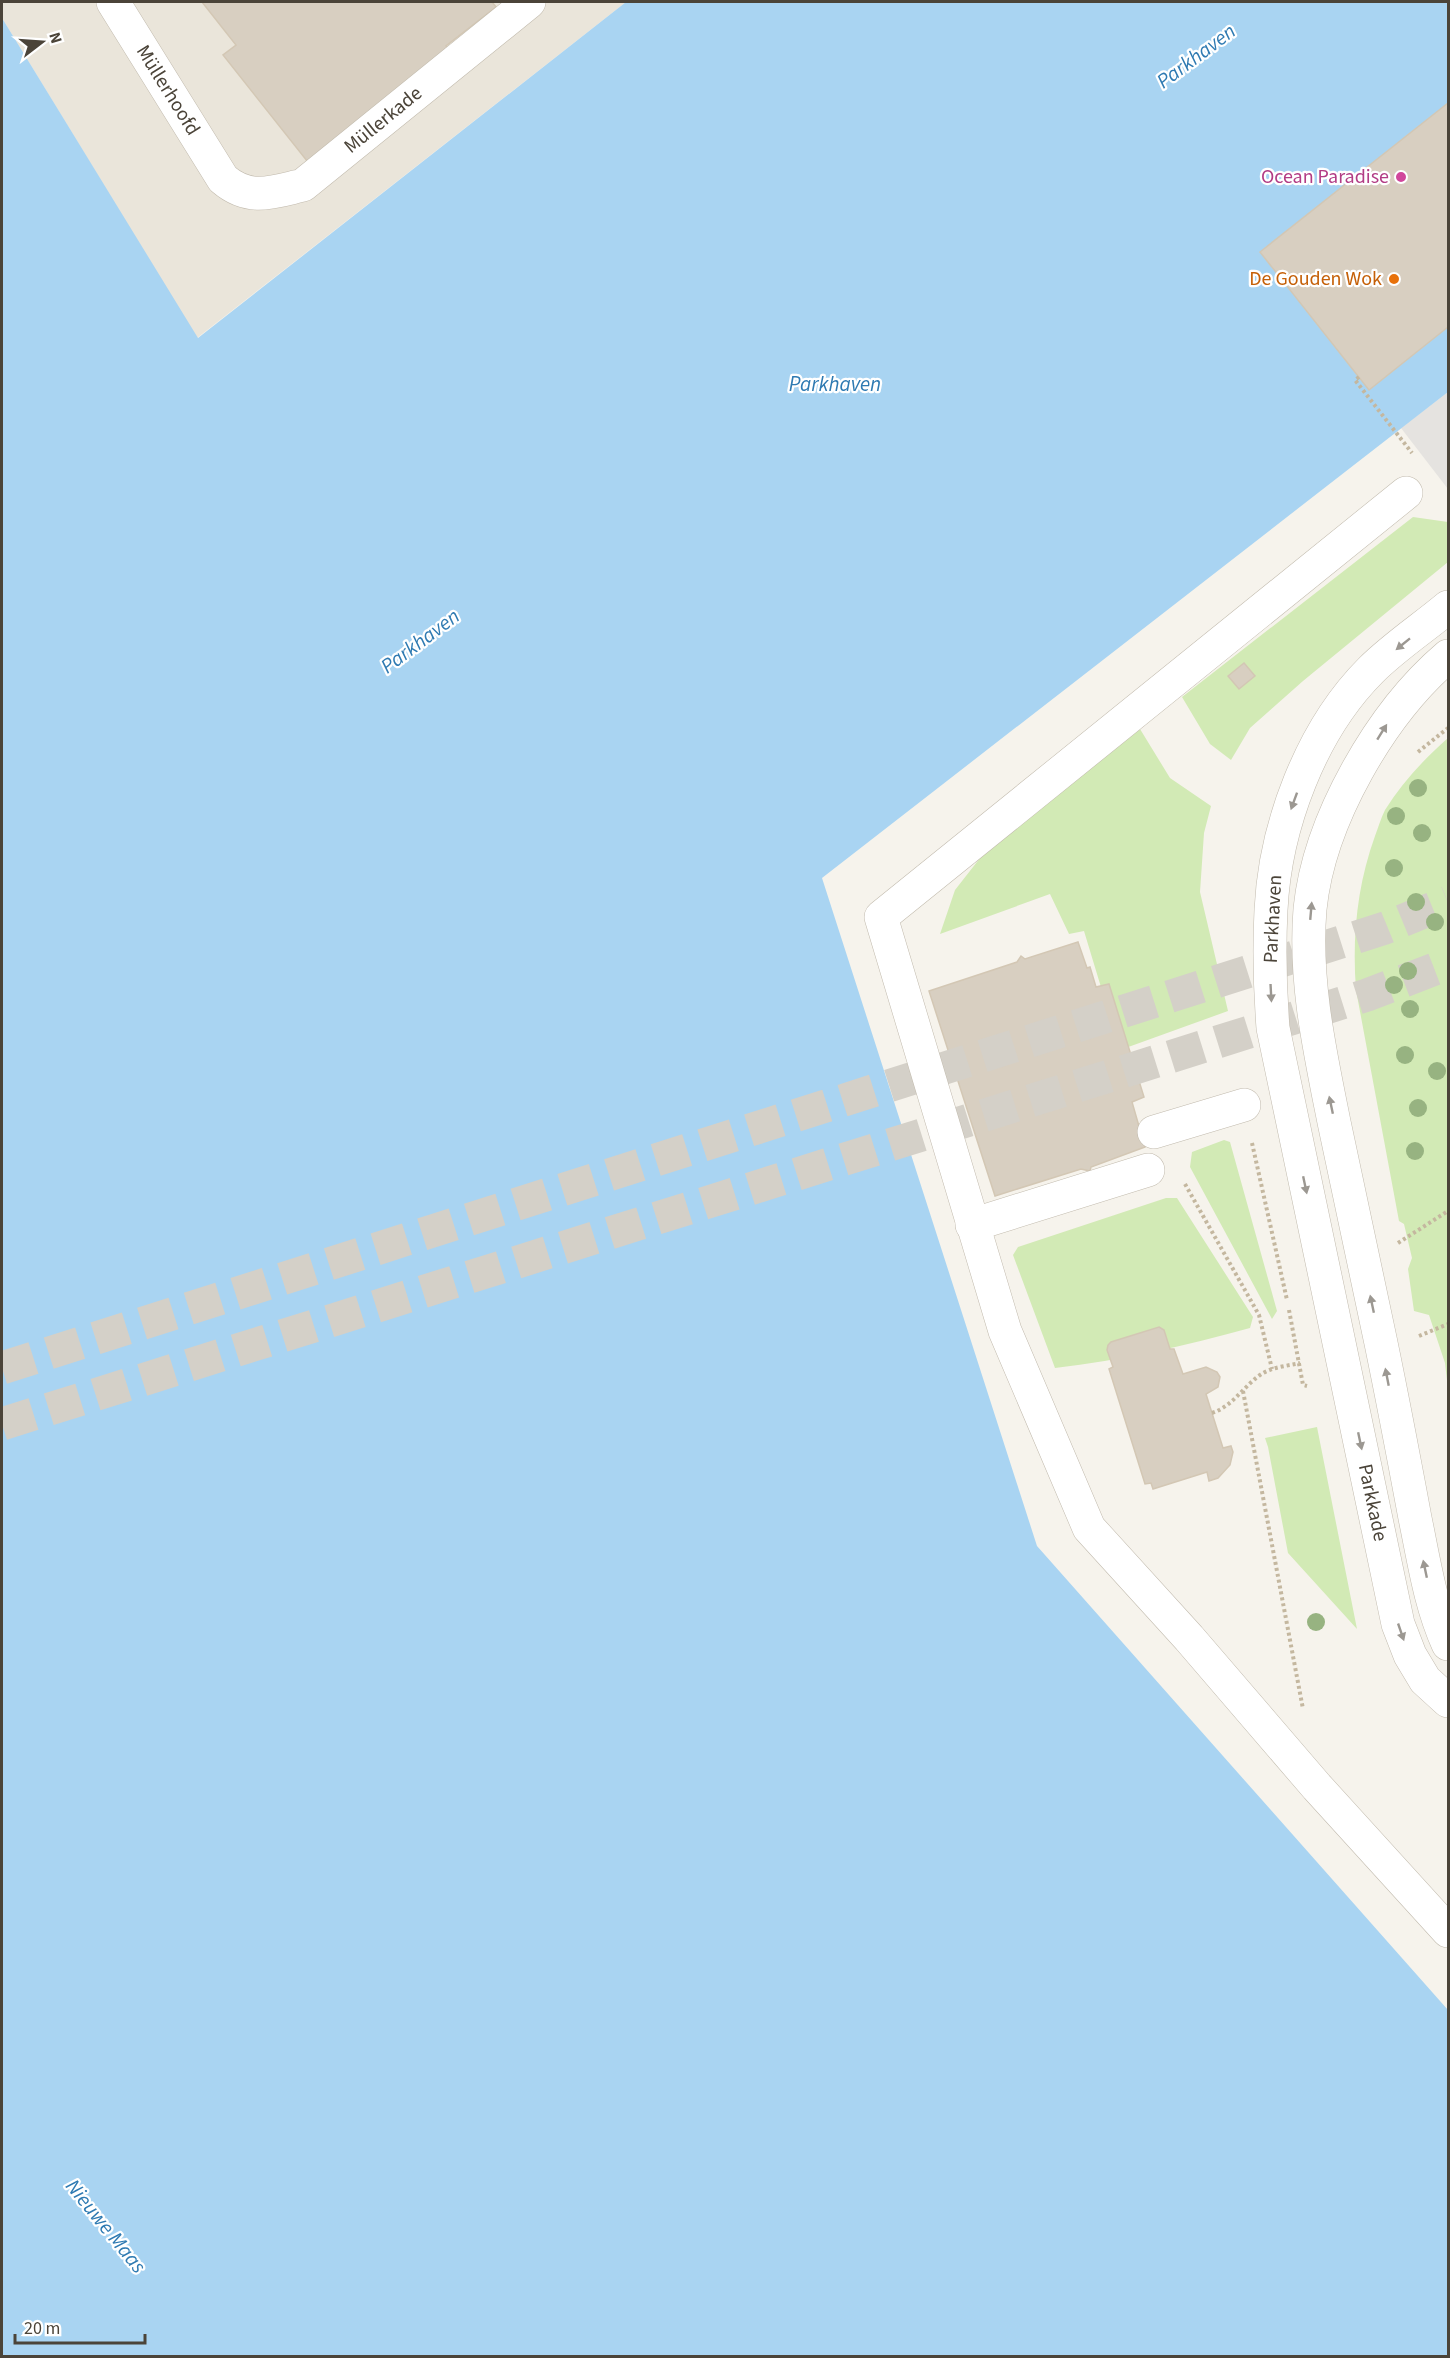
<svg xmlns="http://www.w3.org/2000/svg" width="1450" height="2358" font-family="'Source Sans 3',sans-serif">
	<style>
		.residential { fill: #eae5da }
		.green { fill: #d2eab5 }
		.parking { fill: #e5e3e0 }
		.water { fill: #a9d4f2 }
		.building { fill: #d8cfc1; stroke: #d3c7b4; stroke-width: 1.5 }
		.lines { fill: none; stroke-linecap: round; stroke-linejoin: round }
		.highway-tunnel { stroke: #d4d0c8; stroke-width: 33; stroke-dasharray: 33 16; stroke-linecap: butt }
		.minor-casing { stroke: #c2bbae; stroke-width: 34 }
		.path { stroke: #c4b79f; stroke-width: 4; stroke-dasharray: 3 3; stroke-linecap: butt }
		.minor { stroke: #fff; stroke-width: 33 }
		.tree { fill: #97b381 }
		.oneway { fill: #9c9892 }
		.hotel-dot { fill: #d1479c; stroke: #fff; stroke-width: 2 }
		.food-dot { fill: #e8710a; stroke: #fff; stroke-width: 2 }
		.labels { text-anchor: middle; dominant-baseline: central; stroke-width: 4.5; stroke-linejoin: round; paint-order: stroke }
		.street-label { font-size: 20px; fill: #4b4439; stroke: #fff }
		.hotel-label { font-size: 20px; fill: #b23c85; stroke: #fff; text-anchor: end }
		.food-label { font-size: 20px; fill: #c56008; stroke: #fff; text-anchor: end }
		.water-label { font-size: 21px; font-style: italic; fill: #2e7ab2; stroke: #fff }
	</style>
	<rect width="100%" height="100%" fill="#f6f3ec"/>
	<path class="residential" d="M2,2H626L197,338L2,18Z"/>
	<path class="green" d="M1413,517L1448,522V562L1303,681L1250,728L1231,760L1210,744L1182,697Z
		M1140,729L1170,778L1211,806L1204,833L1200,892L1228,1011L1120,1050L1084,931L1069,934L1050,894L940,934L955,890L984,853Z
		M1448,738V1389L1445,1363L1429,1315L1414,1311L1408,1269L1412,1258L1404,1224L1399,1221L1356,990C1352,937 1357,886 1375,836C1378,828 1381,818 1385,810C1402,783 1424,759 1448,738Z
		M1224,1140L1230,1142L1277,1311L1272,1319L1190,1167L1192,1152Z
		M1166,1198H1177L1253,1317L1250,1328C1185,1346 1122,1360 1055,1368L1013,1255L1018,1247Z
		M1317,1427L1357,1629L1288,1553L1268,1447L1265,1438Z"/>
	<path class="parking" d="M1448,392V489L1401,428Z"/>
	<path class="water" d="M626,2H1448V392L822,878L1037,1546L1448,2010V2356H2V18L198,338Z"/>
	<path class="building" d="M202,2H492L496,7L446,46L456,59L315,171L223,55L236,45Z
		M1448,103V327L1369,390L1260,252Z
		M1244,663L1255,676L1239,689L1228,676Z
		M1078,942L1087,968L1090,967L1096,987L1109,984L1144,1097L1132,1102L1145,1147L1091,1167L1090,1171L1081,1169L995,1196L929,991L1017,962L1021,956L1025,959Z
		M1159,1327L1164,1330L1170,1349H1174L1183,1374L1206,1367L1217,1372L1220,1377L1218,1387L1206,1394L1223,1448L1231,1446L1233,1452L1230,1465L1218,1478L1209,1481L1207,1472L1153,1489L1151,1483L1145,1484L1109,1369L1113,1367L1107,1350L1108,1345L1111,1342Z"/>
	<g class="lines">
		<path class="highway-tunnel" d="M2,1368L1385,928L1448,902
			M2,1424L1367,995L1448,964"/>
		<g class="minor-casing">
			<g id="minor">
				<path id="s1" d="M113,2L223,179C250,202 273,192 303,185L529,2"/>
				<path d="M1406,493L881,917L1005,1331L1089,1528L1189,1638L1317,1787L1448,1931"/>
				<path id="s2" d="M1448,607C1423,628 1394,647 1371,670C1311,730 1275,826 1271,910C1269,949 1270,989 1273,1028L1398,1624L1410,1655L1425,1680L1448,1701"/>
				<path d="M1448,656C1381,713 1319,820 1310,909C1304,981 1320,1052 1334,1122C1349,1195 1365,1269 1381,1343C1393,1401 1404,1459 1415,1518C1424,1561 1430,1604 1448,1644"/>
				<path d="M1154,1132L1244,1105"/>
				<path d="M972,1225L1148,1170"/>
			</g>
		</g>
		<path class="path" d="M1359,377L1355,380L1412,453
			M1418,752L1448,728
			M1252,1143L1287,1300
			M1185,1184L1259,1315L1272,1369
			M1398,1243L1448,1211
			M1289,1310L1303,1385L1307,1386
			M1419,1336L1448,1324
			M1243,1391L1303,1709
			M1212,1413C1233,1406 1243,1387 1260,1375C1271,1367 1287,1366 1300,1363"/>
		<use href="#minor" class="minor"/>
	</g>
	<g class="tree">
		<circle cx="1418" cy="788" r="9"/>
		<circle cx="1396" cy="816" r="9"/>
		<circle cx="1422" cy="833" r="9"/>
		<circle cx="1394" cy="868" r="9"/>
		<circle cx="1416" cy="902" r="9"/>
		<circle cx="1435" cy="922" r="9"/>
		<circle cx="1408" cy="971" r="9"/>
		<circle cx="1394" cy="985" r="9"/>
		<circle cx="1410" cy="1009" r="9"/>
		<circle cx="1405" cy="1055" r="9"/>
		<circle cx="1437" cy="1071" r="9"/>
		<circle cx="1418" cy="1108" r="9"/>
		<circle cx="1415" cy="1151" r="9"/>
		<circle cx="1316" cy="1622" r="9"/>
	</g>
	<defs><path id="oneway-solid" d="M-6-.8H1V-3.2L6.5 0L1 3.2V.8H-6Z" transform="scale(1.5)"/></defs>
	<g class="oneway">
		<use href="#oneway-solid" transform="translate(1403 644) rotate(141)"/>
		<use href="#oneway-solid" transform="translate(1382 732) rotate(-58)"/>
		<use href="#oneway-solid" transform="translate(1294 801) rotate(110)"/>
		<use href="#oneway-solid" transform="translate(1311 911) rotate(-85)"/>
		<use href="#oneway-solid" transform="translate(1271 993) rotate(87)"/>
		<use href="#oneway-solid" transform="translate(1331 1105) rotate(-102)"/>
		<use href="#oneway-solid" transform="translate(1305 1185) rotate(78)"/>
		<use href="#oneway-solid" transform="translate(1372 1304) rotate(-102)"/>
		<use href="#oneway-solid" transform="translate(1387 1377) rotate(-101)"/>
		<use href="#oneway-solid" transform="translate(1360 1441) rotate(78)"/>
		<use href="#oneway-solid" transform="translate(1425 1569) rotate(-102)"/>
		<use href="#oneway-solid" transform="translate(1401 1632) rotate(71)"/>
	</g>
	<circle class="hotel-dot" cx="1401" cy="177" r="6"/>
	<circle class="food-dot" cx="1394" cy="279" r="6"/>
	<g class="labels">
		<g class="street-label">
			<text stroke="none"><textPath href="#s1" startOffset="104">Müllerhoofd</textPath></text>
			<text stroke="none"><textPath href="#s1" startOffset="396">Müllerkade</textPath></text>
			<text transform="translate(1273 919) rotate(-87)">Parkhaven</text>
			<text stroke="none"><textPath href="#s2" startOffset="968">Parkkade</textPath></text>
		</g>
		<g class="hotel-label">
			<text x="1389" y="177">Ocean Paradise</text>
		</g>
		<g class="food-label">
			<text x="1382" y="279">De Gouden Wok</text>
		</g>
		<g class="water-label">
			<text transform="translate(1196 56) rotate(-37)">Parkhaven</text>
			<text x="835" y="384">Parkhaven</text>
			<text transform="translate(420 641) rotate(-37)">Parkhaven</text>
			<text transform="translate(106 2226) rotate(51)">Nieuwe Maas</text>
		</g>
	</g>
	<rect width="1450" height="2358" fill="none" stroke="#4b4439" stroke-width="6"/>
	<g transform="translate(42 42) rotate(73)" stroke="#ffffff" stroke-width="4.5" paint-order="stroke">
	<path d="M0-4.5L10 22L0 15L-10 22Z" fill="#4b4439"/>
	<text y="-9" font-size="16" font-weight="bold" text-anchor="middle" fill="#4b4439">N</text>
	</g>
	<path d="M15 2334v9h130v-9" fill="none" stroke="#4b4439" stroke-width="3"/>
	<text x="24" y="2334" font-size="18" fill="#4b4439" stroke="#ffffff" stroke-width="4.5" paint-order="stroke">20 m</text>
</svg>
